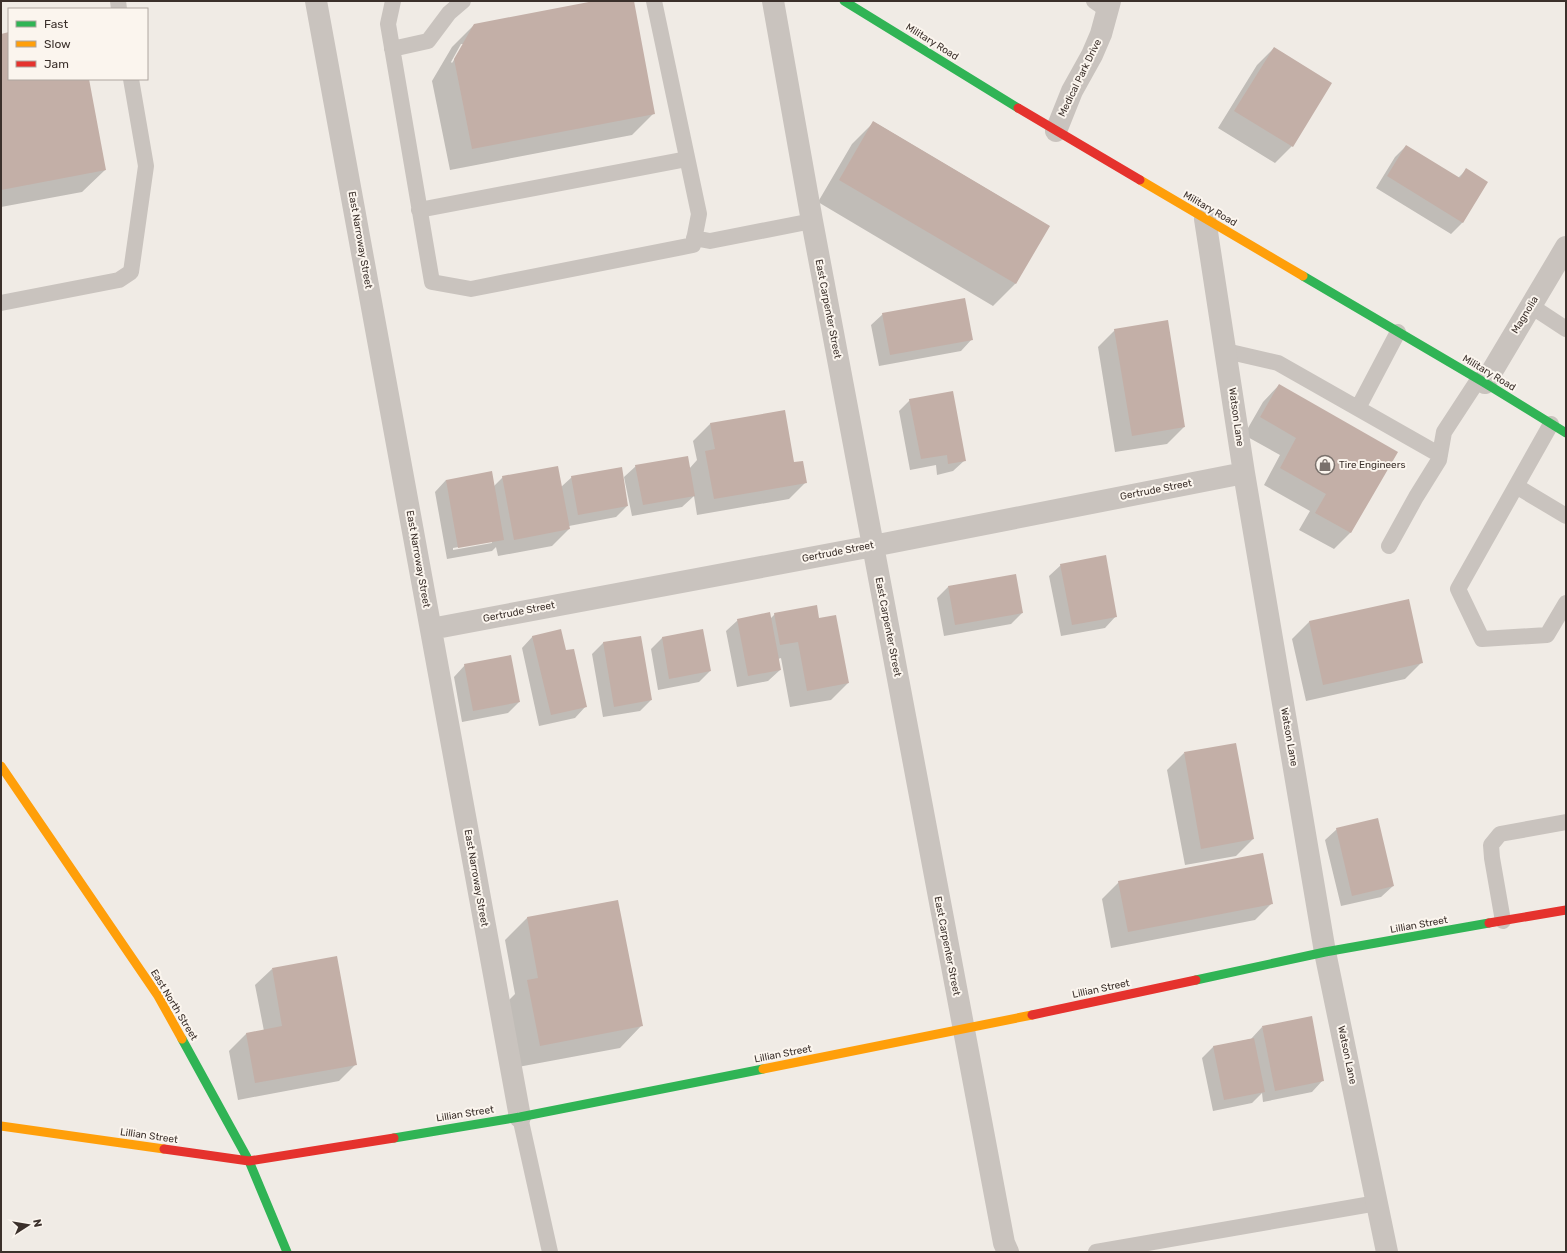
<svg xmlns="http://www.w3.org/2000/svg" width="1567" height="1253" font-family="Rubik,sans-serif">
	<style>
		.shadow { fill: #0003; fill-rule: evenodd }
		.building { fill: #c3afa7 }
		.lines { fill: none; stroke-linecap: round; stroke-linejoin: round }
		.lane { stroke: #c9c3be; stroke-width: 16 }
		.street { stroke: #c9c3be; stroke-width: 22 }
		.fast { stroke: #30b455; stroke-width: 9 }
		.slow { stroke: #ff9f0a; stroke-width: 9 }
		.jam { stroke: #e5322d; stroke-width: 9 }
		.labels { text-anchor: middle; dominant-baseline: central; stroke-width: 4; stroke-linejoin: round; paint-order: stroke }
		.street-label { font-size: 10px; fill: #3b302b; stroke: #fbf5ee }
		.poi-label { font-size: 10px; fill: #3b302b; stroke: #fbf5ee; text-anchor: start }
	</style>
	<rect width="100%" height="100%" fill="#f0ebe5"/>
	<path class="shadow" d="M599,1H633L654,113L632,135L450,170L432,81L452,47L474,25ZM461,44H464L452,63L451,62Z
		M9,33V79H88L105,170L82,192L1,207V35Z
		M1274,48L1292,146L1275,163L1218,128L1257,65Z
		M874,122L1049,226L1015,284L993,306L818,202L852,144Z
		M1406,146L1458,178L1466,170L1486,182L1462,223L1451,234L1376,188L1395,157Z
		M883,314L972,339L961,351L879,366L871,325Z
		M1115,330L1184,427L1167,444L1115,452L1098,347Z
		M1279,385L1351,532L1334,549L1299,530L1310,511L1264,485L1280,455L1244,435L1263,402Z
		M910,400L965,460L953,471L937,475L936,465L910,470L899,411Z
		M784,411L793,464L806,482L789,499L697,515L694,496L682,507L632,516L624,477L636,466L689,469L697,460L693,441L710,424Z
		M503,477L561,487L572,477L627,506L616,517L569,526V529L552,546L498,556L496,547L492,551L447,559L435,492L446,480L494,486ZM492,541V543L453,550V548Z
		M1061,565L1116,616L1105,628L1061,636L1049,576Z
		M948,587L1022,613L1011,624L944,636L937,598Z
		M1408,600L1422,662L1405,679L1306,701L1292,639L1309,622Z
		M775,614L818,620L848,683L831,700L790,707L781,658L778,659L780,670L768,681L737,687L726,631L738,620L770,619Z
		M702,630L710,671L699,682L658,690L651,649L662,638Z
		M533,636L586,706L575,718L539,726L522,648Z
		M640,637L651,700L640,711L603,717L592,654L603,643Z
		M465,665L519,702L508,713L462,722L454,677Z
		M1184,753L1253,839L1236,856L1185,865L1167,770Z
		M1337,829L1393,886L1381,897L1341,906L1325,840Z
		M1119,882L1272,903L1255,920L1111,948L1102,899Z
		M617,901L642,1025L620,1048L518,1067L506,1003L515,994L505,940L527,918Z
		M272,969L356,1064L339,1081L238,1100L229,1051L246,1034L264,1031L255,985Z
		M1262,1027L1323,1080L1312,1092L1263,1102L1262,1093L1252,1103L1213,1111L1202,1058L1213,1047L1251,1039Z"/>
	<path class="building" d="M594,1H634L655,114L472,149L454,59L474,24Z
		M9,32V79H89L106,170L1,190V34Z
		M1274,47L1332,83L1293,147L1234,111Z
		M873,121L1050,226L1016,284L839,180Z
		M1406,145L1460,178L1466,168L1488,182L1463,223L1387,176Z
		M965,298L973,340L890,355L882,313Z
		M1168,320L1185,427L1132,436L1114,329Z
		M1279,384L1398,452L1351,533L1315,513L1326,494L1280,468L1296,438L1260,417Z
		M953,391L966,461L948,464L947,455L921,459L909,399Z
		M785,410L794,462L803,461L807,483L714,499L705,451L715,449L710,423Z
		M688,456L695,496L643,505L635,465Z
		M558,466L570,529L514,540L502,476Z
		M622,467L628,506L578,515L571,476Z
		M492,471L504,540L458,548L446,480Z
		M1106,555L1117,617L1072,625L1060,564Z
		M1016,574L1023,613L955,625L948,586Z
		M1409,599L1423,663L1323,685L1309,621Z
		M817,605L819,618L836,615L849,683L807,691L798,642L780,645L774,613Z
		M770,612L781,670L748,676L737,619Z
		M561,629L566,650L574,649L587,707L551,715L532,636Z
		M703,629L711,671L669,679L662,637Z
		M641,636L652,700L614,707L603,642Z
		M511,655L520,702L473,711L464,664Z
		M1236,743L1254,839L1201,849L1184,752Z
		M1378,818L1394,886L1352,896L1336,828Z
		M1263,853L1273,904L1128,932L1118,881Z
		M618,900L643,1026L540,1046L527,980L538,978L527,917Z
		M337,956L357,1065L255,1083L246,1033L282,1026L272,968Z
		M1312,1016L1324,1081L1275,1091L1262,1026Z
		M1254,1038L1265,1092L1224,1100L1213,1046Z"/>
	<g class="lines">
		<path class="lane" d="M118,1L119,9
			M393,1L388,24L432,282L471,289L693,245L699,214L654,1
			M1094,1L1107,10
			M392,49L428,41L449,13L463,1
			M419,210L687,159
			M694,238L710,241L812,221
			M1,303L119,280L131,272L146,166L131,79
			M1531,306L1566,329
			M1226,351L1278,363L1440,455
			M1358,408L1398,332
			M1551,424L1458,589L1482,639L1547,635L1566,603
			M1516,486L1566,516
			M1389,546L1416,497L1439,460L1444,432L1478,380
			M1503,921L1492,858L1491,845L1500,834L1566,822
			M520,1117L550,1252
			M1096,1252L1377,1203"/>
		<path class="street" d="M316,1L520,1117
			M773,1L812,221L1004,1243L1008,1252
			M1056,131L1072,91L1092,55L1101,34L1110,1
			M1205,219L1244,473L1325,952L1387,1252
			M1485,383L1566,247
			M431,629L873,546L1244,473"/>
		<path class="fast" d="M844,1L1018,108
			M1303,276L1485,383L1566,433
			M1196,980L1325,952L1489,923
			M182,1039L249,1161L287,1252
			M394,1138L520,1117L763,1069"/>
		<path class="slow" d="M1140,180L1303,276
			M1,766L158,996L182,1039
			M763,1069L1032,1015
			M1,1126L164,1149"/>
		<path class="jam" d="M1018,108L1140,180
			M1489,923L1566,910
			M1032,1015L1196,980
			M164,1149L249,1161L394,1138"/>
	</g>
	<defs>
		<g id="shop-ring" transform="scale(1)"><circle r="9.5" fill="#fbf5ee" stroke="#7a716c" stroke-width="1.5"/><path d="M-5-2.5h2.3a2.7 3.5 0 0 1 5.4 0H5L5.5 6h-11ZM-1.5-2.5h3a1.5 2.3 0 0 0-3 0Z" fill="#7a716c"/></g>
	</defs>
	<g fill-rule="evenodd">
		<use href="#shop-ring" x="1325" y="465"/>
	</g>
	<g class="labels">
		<g class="street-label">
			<text transform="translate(932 42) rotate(32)">Military Road</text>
			<text transform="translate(1080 78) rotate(-64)">Medical Park Drive</text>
			<text transform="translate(1210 209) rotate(30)">Military Road</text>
			<text transform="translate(360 240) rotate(80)">East Narroway Street</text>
			<text transform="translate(828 309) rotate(79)">East Carpenter Street</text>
			<text transform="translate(1525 315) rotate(-59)">Magnolia</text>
			<text transform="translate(1489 373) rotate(31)">Military Road</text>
			<text transform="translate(1236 417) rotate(82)">Watson Lane</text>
			<text transform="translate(1156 490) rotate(-11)">Gertrude Street</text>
			<text transform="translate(838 552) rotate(-11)">Gertrude Street</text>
			<text transform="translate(418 559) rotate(80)">East Narroway Street</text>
			<text transform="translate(519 612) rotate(-11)">Gertrude Street</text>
			<text transform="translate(888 627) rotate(79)">East Carpenter Street</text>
			<text transform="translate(1289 737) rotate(80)">Watson Lane</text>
			<text transform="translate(476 878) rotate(80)">East Narroway Street</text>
			<text transform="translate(1419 925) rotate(-10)">Lillian Street</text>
			<text transform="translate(947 946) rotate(79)">East Carpenter Street</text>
			<text transform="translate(1101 989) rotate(-12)">Lillian Street</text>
			<text transform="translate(174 1005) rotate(59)">East North Street</text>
			<text transform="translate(783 1054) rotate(-11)">Lillian Street</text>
			<text transform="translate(1347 1055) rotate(78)">Watson Lane</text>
			<text transform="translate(465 1114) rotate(-9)">Lillian Street</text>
			<text transform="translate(149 1136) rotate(8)">Lillian Street</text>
		</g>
		<g class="poi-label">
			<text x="1339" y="465">Tire Engineers</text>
		</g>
	</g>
	<rect width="1567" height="1253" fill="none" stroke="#3b302b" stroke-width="4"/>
	<rect x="8" y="8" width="140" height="72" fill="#fbf5ee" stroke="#aea6a0"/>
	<rect x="16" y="21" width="20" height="6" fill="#30b455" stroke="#aea6a0"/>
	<text x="44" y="28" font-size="12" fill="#3b302b">Fast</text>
	<rect x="16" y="41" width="20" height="6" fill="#ff9f0a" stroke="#aea6a0"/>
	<text x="44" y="48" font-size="12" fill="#3b302b">Slow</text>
	<rect x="16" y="61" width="20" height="6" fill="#e5322d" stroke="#aea6a0"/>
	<text x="44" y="68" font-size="12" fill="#3b302b">Jam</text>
	<g transform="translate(28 1225) rotate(78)" stroke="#fbf5ee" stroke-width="3" paint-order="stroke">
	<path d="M0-3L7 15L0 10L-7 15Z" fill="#3b302b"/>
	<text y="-6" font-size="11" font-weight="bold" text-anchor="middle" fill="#3b302b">N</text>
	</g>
</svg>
